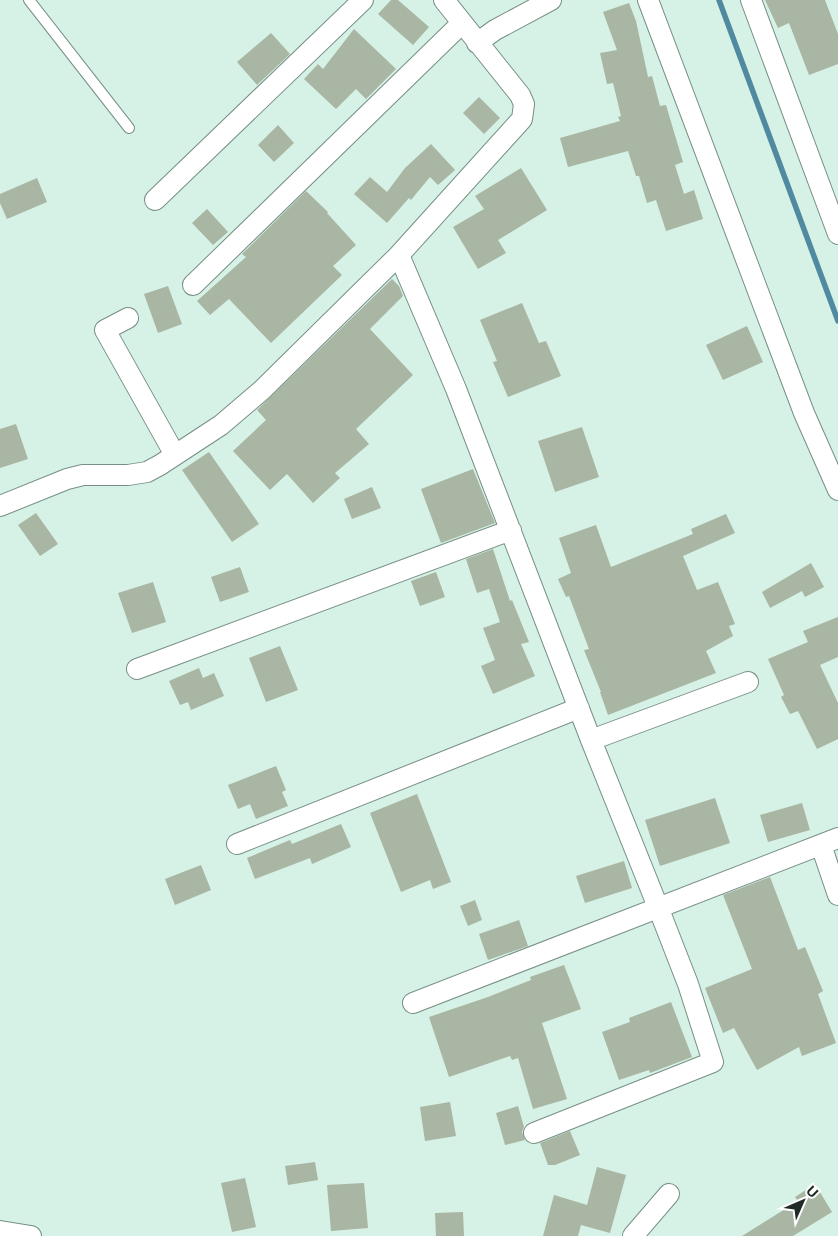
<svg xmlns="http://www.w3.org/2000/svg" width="838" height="1236" font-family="'Open Sans',sans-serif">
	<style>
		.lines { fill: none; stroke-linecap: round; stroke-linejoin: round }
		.stream { stroke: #508aa1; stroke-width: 5.5 }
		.building { fill: #a8b6a3 }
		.service-casing { stroke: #778f85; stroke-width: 12 }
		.minor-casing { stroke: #778f85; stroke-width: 22 }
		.service { stroke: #fff; stroke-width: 10 }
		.minor { stroke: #fff; stroke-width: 20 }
	</style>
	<rect width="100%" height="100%" fill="#d6f1e5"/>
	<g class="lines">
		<path class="stream" d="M719,0L838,321"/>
	</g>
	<path class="building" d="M391,0H398L429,27L413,45L378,14Z
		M765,0H825L838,34V64L809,75L789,23L778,28Z
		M629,3L636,21L648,77L652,76L660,106L666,105L683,162L675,165L684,194L694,190L703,219L666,231L656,200L647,203L639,176H636L628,151L568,167L560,138L620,121L618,117L621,116L613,83L607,84L600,53L617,50L603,12Z
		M354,29L396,69L366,99L356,89L336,109L304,79L318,64L323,69Z
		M271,33L290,54L257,85L237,62Z
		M479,97L500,118L484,134L463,113Z
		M278,125L294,143L274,162L258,145Z
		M431,144L455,170L438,185L430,177L411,200L409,198L387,223L354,194L370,177L387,192L405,168Z
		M521,168L547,210L498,240L506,253L478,269L453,227L484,209L475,196Z
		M37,178L47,202L7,219L0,203V194Z
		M306,191L328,212L327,213L356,245L333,266L342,275L271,343L229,299L210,315L197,301L246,257L242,254Z
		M207,209L228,232L213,245L192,223Z
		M392,279L399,286L403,296L370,329L413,375L356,429L369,444L335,473L340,478L313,503L287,474L270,490L233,451L266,420L257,410Z
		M168,286L182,324L158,333L144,294Z
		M522,303L539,343L546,341L561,376L508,397L493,362L497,361L480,320Z
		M747,326L763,362L723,380L706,345Z
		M16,424L28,459L0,468V429Z
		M582,427L599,477L555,492L538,441Z
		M209,452L259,524L232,542L182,470Z
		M473,469L495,523L441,543L421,489Z
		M372,487L381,508L352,519L344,499Z
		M36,513L58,544L40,556L18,525Z
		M726,514L735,533L683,556L697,590L718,582L735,624L729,626L733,636L706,651L716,673L608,715L600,692H601L584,650L589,649L569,596L566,597L558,579L571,573L559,538L596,525L611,567L693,534L691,529Z
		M493,549L510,601L512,600L529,642L521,644L535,676L493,694L481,666L495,660L483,628L500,622L489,589L477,593L466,559Z
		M811,563L824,587L805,597L802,591L770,608L762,592Z
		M240,567L249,592L220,602L211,577Z
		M436,572L445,597L420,606L411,581Z
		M153,582L166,622L132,633L118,593Z
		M838,617V657L820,665L838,703V739L817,749L798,711L790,714L781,697L784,695L768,659L808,642L803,631Z
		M280,646L298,690L266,702L249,658Z
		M199,668L203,678L214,673L224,696L191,710L188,702L180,705L169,681Z
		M276,766L286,790L282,792L288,806L256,819L250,804L238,809L228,785Z
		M417,794L451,882L433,889L430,880L401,892L370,813Z
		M715,798L730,843L660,866L645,820Z
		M802,803L810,830L768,842L760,815Z
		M341,824L351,847L312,864L310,858L255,879L247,858L290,840L292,844Z
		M624,861L632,888L585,903L576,876Z
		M201,865L211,890L175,905L165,879Z
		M770,877L798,950L805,947L823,991L818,994L836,1043L802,1056L799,1047L757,1070L734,1028L723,1033L705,988L752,969L723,895Z
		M475,900L482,920L468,926L460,906Z
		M519,920L528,946L488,960L479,934Z
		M564,965L581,1009L542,1023L567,1099L533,1109L518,1058L512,1060L510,1056L449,1077L429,1017L488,997L531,980L530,977Z
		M671,1002L692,1057L650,1073L649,1070L619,1080L602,1032L630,1022L629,1018Z
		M450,1102L456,1136L425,1141L420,1107Z
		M518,1106L524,1127L522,1132L525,1140L505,1145L496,1113Z
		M570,1131L580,1155L555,1165H548L540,1143Z
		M315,1162L318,1180L288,1185L285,1166Z
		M597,1167L626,1175L610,1233L581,1225L578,1236H543L554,1195L587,1205Z
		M245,1178L256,1227L232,1232L221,1183Z
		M364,1183L368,1228L331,1231L327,1185Z
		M815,1184L832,1212L793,1236H742L798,1201L795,1197Z
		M463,1212L464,1236H436L435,1213Z"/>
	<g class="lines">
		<g class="service-casing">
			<path id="service" d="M29,0L129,128"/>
		</g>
		<g class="minor-casing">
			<path id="minor" d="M648,0L804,413L838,490
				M751,0L838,234
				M477,43L495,30L551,0
				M155,200L363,0
				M399,255L456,389L591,740L658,907L688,984L713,1062L534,1133
				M193,285L462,23
				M128,318L105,330L175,455
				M0,506L67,479L83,475H128L147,472L160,465L221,425L262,390L399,255L522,119L524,104L520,95L444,0
				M137,669L511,530
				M591,740L748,682
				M237,844L579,708
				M821,845L838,895
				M413,1003L838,838
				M0,1231L31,1236
				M633,1236L669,1194"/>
		</g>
		<use href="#service" class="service"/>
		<use href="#minor" class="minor"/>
	</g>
	<g transform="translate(803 1201) rotate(45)" stroke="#ffffff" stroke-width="4" paint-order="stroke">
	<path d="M0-4L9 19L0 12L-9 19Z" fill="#1f2925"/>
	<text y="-8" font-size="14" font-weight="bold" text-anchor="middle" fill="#1f2925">U</text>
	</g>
</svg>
